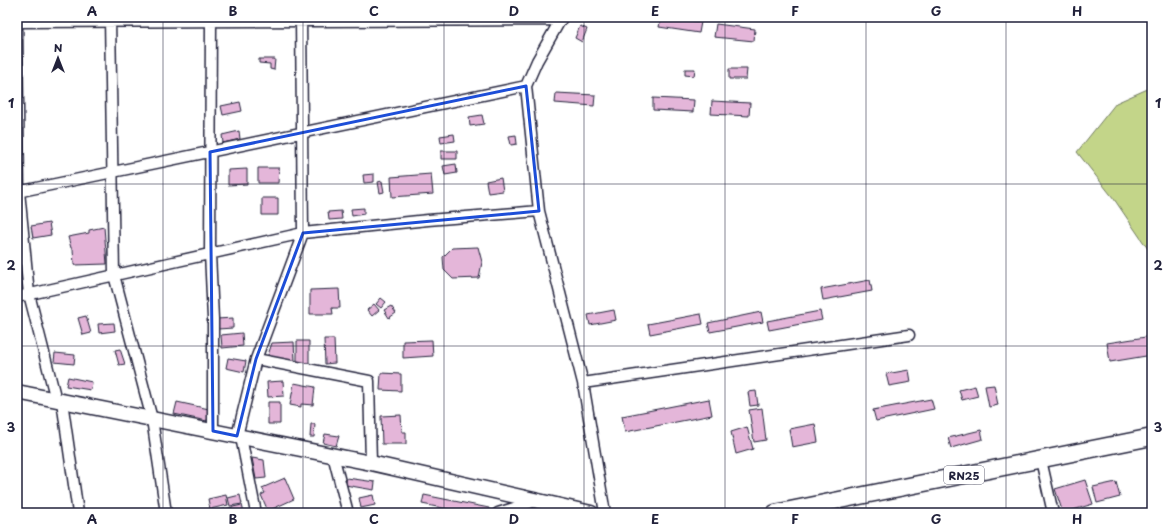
<svg xmlns="http://www.w3.org/2000/svg" width="1169" height="530" font-family="'Playpen Sans',sans-serif">
	<style>
		.green { fill: #c3d589; stroke: #727c62 }
		.building { fill: #e4b6d9; stroke: #22223b }
		.lines { fill: none; stroke-linecap: round; stroke-linejoin: round }
		.minor-casing { stroke: #22223b; stroke-width: 13 }
		.secondary-casing { stroke: #22223b; stroke-width: 17 }
		.primary-casing { stroke: #22223b; stroke-width: 19 }
		.minor { stroke: #fff; stroke-width: 10 }
		.secondary { stroke: #fff; stroke-width: 14 }
		.primary { stroke: #fff; stroke-width: 16 }
		.marked { fill: none; stroke: #1d4ed8; stroke-width: 3; stroke-linejoin: round }
		.grid { fill: none; stroke: #22223b; stroke-width: 1; stroke-opacity: 0.55 }
		.labels { text-anchor: middle; dominant-baseline: central; stroke-width: 3; stroke-linejoin: round; paint-order: stroke }
		.shield { fill: #fff; stroke: #646476; stroke-width: 1 }
		.shield-label { font-size: 11px; font-weight: bold; fill: #22223b }
		.neatline { fill: none; stroke: #22223b; stroke-width: 1.5 }
		.grid-label { font-size: 13px; text-anchor: middle; font-weight: bold; fill: #22223b }
	</style>
	<rect width="100%" height="100%" fill="#fff"/>
	<filter id="ink" filterUnits="userSpaceOnUse"><feTurbulence type="fractalNoise" baseFrequency=".025" numOctaves="2"/><feDisplacementMap in="SourceGraphic" scale="8" xChannelSelector="R" yChannelSelector="G"/><feConvolveMatrix kernelMatrix="1 2 1 2 8 2 1 2 1" color-interpolation-filters="sRGB"/></filter>
	<g filter="url(#ink)">
		<path class="green" d="M1152,87V255L1114,199L1077,152L1116,103Z"/>
		<path class="building" d="M593,17H634L633,22Z
			M661,17L701,22L699,33L659,27Z
			M716,24L755,29L754,41L714,37Z
			M580,26L587,29L582,42L575,38Z
			M259,59H275L274,70L270,69V64L259,63Z
			M685,69H695L694,76L685,75Z
			M729,69H747L746,79H729Z
			M556,93L595,95L594,106L555,103Z
			M653,98L694,100L693,112L653,110Z
			M712,101L750,103L749,116L711,114Z
			M240,102L242,111L223,115L221,106Z
			M482,115L484,124L470,126L469,117Z
			M239,131L240,139L223,143L222,135Z
			M454,134L455,141L441,143L440,136Z
			M516,135L517,144L511,145L509,136Z
			M441,151H457V159H441Z
			M456,164L457,173L445,175L443,166Z
			M258,168H279L278,183H258Z
			M247,169V184L228,185V170Z
			M374,174V182L364,183L363,175Z
			M431,174L433,194L392,197L391,177Z
			M501,178L503,191L488,193L486,181Z
			M382,181L384,192L380,193L378,182Z
			M262,198H278V215H262Z
			M364,208V214L352,216L351,209Z
			M341,211L342,219L329,220L328,212Z
			M49,223L51,235L33,238L31,226Z
			M104,227L107,264L74,265L73,249L71,248L68,237L89,233V230Z
			M478,247L482,262L479,278L453,279L444,270L443,257L452,248Z
			M870,280L872,291L823,300L821,289Z
			M339,289L340,308H332L333,314H310V290Z
			M381,298L386,302L381,308L376,304Z
			M374,304L379,310L372,316L367,310Z
			M391,306L396,313L389,318L384,310Z
			M614,310L616,320L590,325L588,315Z
			M820,311L822,320L769,330L767,321Z
			M761,312L763,322L710,332L708,323Z
			M701,314L703,324L650,334L648,324Z
			M86,316L91,333L83,335L78,318Z
			M233,318V328L218,329L217,319Z
			M114,323L115,331L99,333L98,324Z
			M242,333L243,346L222,348L221,335Z
			M1152,336V355L1110,362L1107,343Z
			M324,339H334L335,363L325,364Z
			M432,340L433,356L403,358V341Z
			M297,341H309V364H297Z
			M294,342L295,361L267,358L272,343Z
			M120,349L125,364L119,365L115,350Z
			M55,353L75,355L74,364L54,362Z
			M228,358L246,361L244,372L226,368Z
			M909,370L911,382L889,386L886,374Z
			M381,373L401,374V391L380,390Z
			M68,377L92,382L91,390L66,386Z
			M283,381L284,396L268,397L267,382Z
			M294,383L315,387L313,405L301,404V407L290,405Z
			M994,385L998,405L989,407L985,386Z
			M975,386L978,396L962,400L959,390Z
			M756,391L758,405L750,406L748,392Z
			M709,399L712,415L625,432L622,416Z
			M931,399L934,409L876,421L873,410Z
			M177,402L209,409L207,421L174,414Z
			M268,402H280V424H268Z
			M762,408L766,440L754,442L749,410Z
			M401,415L402,432H406V444H382L381,416Z
			M311,424H315L314,437H310Z
			M815,424L818,442L792,447L789,429Z
			M747,427L753,449L736,454L731,432Z
			M981,430L983,439L951,448L948,438Z
			M325,434L339,436L336,446L323,443Z
			M252,458L264,460L266,478L256,479Z
			M285,478L294,499L268,511L261,495L265,493L262,488Z
			M347,478L375,482L374,490L345,485Z
			M1085,480L1093,504L1063,513L1055,489Z
			M1116,482L1120,497L1097,503L1093,487Z
			M226,495L228,505L210,509L208,499Z
			M240,495L242,504L230,506L228,498Z
			M373,495L375,505L361,508L359,498Z
			M424,495L489,508L488,513H468L422,504Z
			M242,505L244,513H211V512Z"/>
		<g class="lines">
			<g class="minor-casing">
				<path id="minor" d="M110,17L114,275L152,419L166,513
					M211,17L210,253L213,319V431
					M17,21L19,191L29,294L56,400
					M17,22L561,20
					M17,192L526,86
					M539,211L583,383L605,513
					M17,297L303,233L428,220L539,211L526,86L537,61L562,17
					M256,359L369,381L371,463
					M583,383L909,335
					M62,401L78,513
					M237,436L256,359L303,233L301,17
					M241,437L256,513
					M333,455L348,513
					M1041,460L1053,513
					M498,513L536,501"/>
			</g>
			<g class="secondary-casing">
				<path id="secondary" d="M17,392L371,463L591,513"/>
			</g>
			<g class="primary-casing">
				<path id="primary" d="M775,513L1152,437"/>
			</g>
			<use href="#minor" class="minor"/>
			<use href="#secondary" class="secondary"/>
			<use href="#primary" class="primary"/>
		</g>
	</g>
	<path class="marked" d="M526,86L539,211L303,233L256,359L237,436L213,431L210,152Z"/>
	<path class="grid" d="M163,17V513M303,17V513M444,17V513M584,17V513M725,17V513M866,17V513M1006,17V513M17,184H1152M17,346H1152"/>
	<g class="labels">
		<rect class="shield" x="944" y="466" width="40" height="18" rx="3"/>
		<g class="shield-label">
			<text x="964" y="475">RN25</text>
		</g>
	</g>
	<rect width="1169" height="530" fill="none" stroke="#fff" stroke-width="44"/>
	<g transform="translate(58 58)" stroke="#ffffff" stroke-width="3" paint-order="stroke">
	<path d="M0-3L7 15L0 10L-7 15Z" fill="#22223b"/>
	<text y="-6" font-size="11" font-weight="bold" text-anchor="middle" fill="#22223b">N</text>
	</g>
	<rect x="22" y="22" width="1125" height="486" class="neatline"/>
	<g class="grid-label">
		<text x="92" y="16">A</text>
		<text x="233" y="16">B</text>
		<text x="374" y="16">C</text>
		<text x="514" y="16">D</text>
		<text x="655" y="16">E</text>
		<text x="795" y="16">F</text>
		<text x="936" y="16">G</text>
		<text x="1077" y="16">H</text>
		<text x="11" y="108">1</text>
		<text x="1158" y="108">1</text>
		<text x="11" y="270">2</text>
		<text x="1158" y="270">2</text>
		<text x="11" y="432">3</text>
		<text x="1158" y="432">3</text>
		<text x="92" y="524">A</text>
		<text x="233" y="524">B</text>
		<text x="374" y="524">C</text>
		<text x="514" y="524">D</text>
		<text x="655" y="524">E</text>
		<text x="795" y="524">F</text>
		<text x="936" y="524">G</text>
		<text x="1077" y="524">H</text>
	</g>
</svg>
